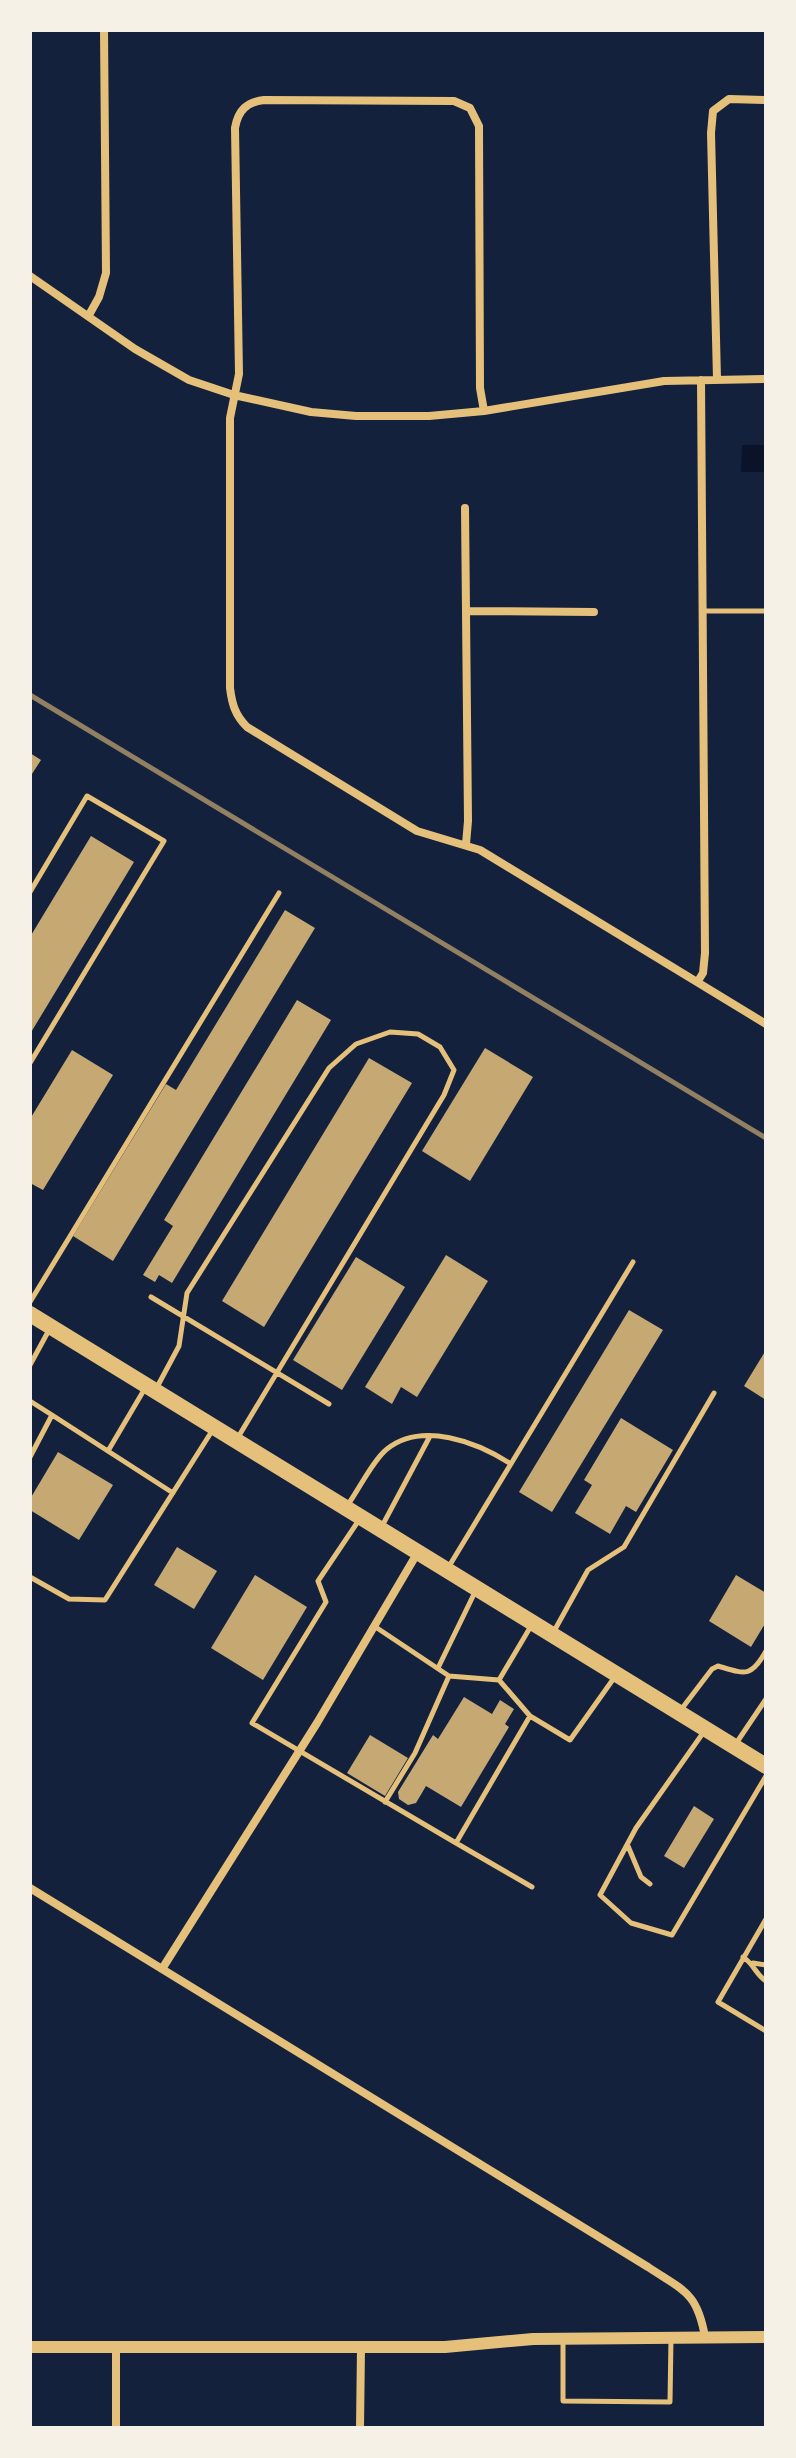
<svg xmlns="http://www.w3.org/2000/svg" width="796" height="2458" font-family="'Zilla Slab',serif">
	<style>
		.water { fill: #0b132b }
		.building { fill: #c6a872 }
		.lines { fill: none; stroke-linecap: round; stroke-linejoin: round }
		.service { stroke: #e5c07b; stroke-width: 5 }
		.minor { stroke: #e5c07b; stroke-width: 8 }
		.tertiary { stroke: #e5c07b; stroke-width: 12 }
		.primary { stroke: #e5c07b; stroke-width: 16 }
		.rail { stroke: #918062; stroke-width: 5 }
	</style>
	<rect width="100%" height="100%" fill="#14213d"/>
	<path class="water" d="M742,445H766V472H741Z"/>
	<path class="building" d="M30,753L41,760L30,777Z
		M91,836L134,862L30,1034V937Z
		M285,910L315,928L113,1261L73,1236L166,1084L176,1090Z
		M297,1000L331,1020L172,1283L159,1275L155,1282L143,1275L173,1226L164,1220Z
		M485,1048L533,1077L470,1181L422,1151Z
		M72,1050L113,1075L43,1190L30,1183V1119Z
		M369,1058L412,1083L264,1327L222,1301Z
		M446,1255L488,1281L417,1397L401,1387L392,1404L365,1387Z
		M356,1257L405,1287L342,1390L293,1360Z
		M629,1310L663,1330L552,1512L519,1492Z
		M766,1350V1400L744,1386Z
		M621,1418L673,1450L636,1512L626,1506L610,1534L575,1513L592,1485L584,1480Z
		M58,1452L113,1485L79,1540L30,1510V1499Z
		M177,1547L217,1571L194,1609L154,1585Z
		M255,1575L307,1607L263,1680L211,1648Z
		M736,1575L766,1593V1622L751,1647L709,1621Z
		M464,1697L492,1714L500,1700L514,1709L505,1724L509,1727L461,1807L426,1786L416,1803L408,1805L399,1799L398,1792L433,1735L438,1739Z
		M370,1735L408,1758L385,1796L347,1773Z
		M694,1806L714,1819L684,1868L664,1856Z"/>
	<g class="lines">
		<path class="service" d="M703,611H766
			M30,892L87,796L164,841L30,1063
			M151,1297L329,1404
			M30,1302L279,893
			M30,1365L49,1330
			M156,1389L179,1346L187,1293L329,1068L356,1044L390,1032L418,1034L440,1047L454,1070L444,1095L237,1439
			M30,1401L52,1415L30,1457
			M52,1415L173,1493
			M108,1451L144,1390
			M347,1506C358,1491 373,1460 387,1449C422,1421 477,1442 511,1464
			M359,1520L318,1581L326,1602L252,1723L456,1843
			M381,1528L429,1438
			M448,1568L633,1262
			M30,1577L69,1599L105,1600L212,1431
			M374,1626L449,1676L499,1680L530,1716
			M553,1633L588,1570L624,1547L714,1393
			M438,1668L476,1590
			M499,1680L531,1626
			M680,1711L712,1669L718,1666C745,1674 751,1678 766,1651
			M703,1733L636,1828L600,1895L631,1923L672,1935L766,1776
			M735,1745L766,1699
			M385,1802L415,1753L449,1676
			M628,1846L641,1877L650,1884
			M532,1887L456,1843L530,1716L570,1740L614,1678
			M766,1919L718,2002L766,2031
			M743,1957C754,1964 756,1975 766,1981
			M753,1963L766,1965
			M563,2340V2401L670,2402L671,2338"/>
		<path class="minor" d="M30,276L135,349L189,380L234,395L311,412L356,416H429L484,411L664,381L766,379
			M89,315L99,297L106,273L104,30
			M717,379L711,133L713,111L729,99L766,100
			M484,411L480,388L479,126L470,108L454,101L264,100C247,102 238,110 235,128L239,374L230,418V688C232,704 235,715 247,727L417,831L480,850L766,1024
			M465,508L468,821L466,844
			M466,611L594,612
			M698,981L703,973L705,953L701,380
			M30,1888L648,2267C684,2291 697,2292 705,2337
			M162,1969L317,1723L418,1552
			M116,2428V2347
			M360,2428L361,2347"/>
		<path class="tertiary" d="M30,2347H445L533,2339L766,2337"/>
		<path class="primary" d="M30,1314L766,1766"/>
		<path class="rail" d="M30,695L766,1138"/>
	</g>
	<rect width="796" height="2458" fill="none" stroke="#f6f1e7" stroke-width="64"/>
</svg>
